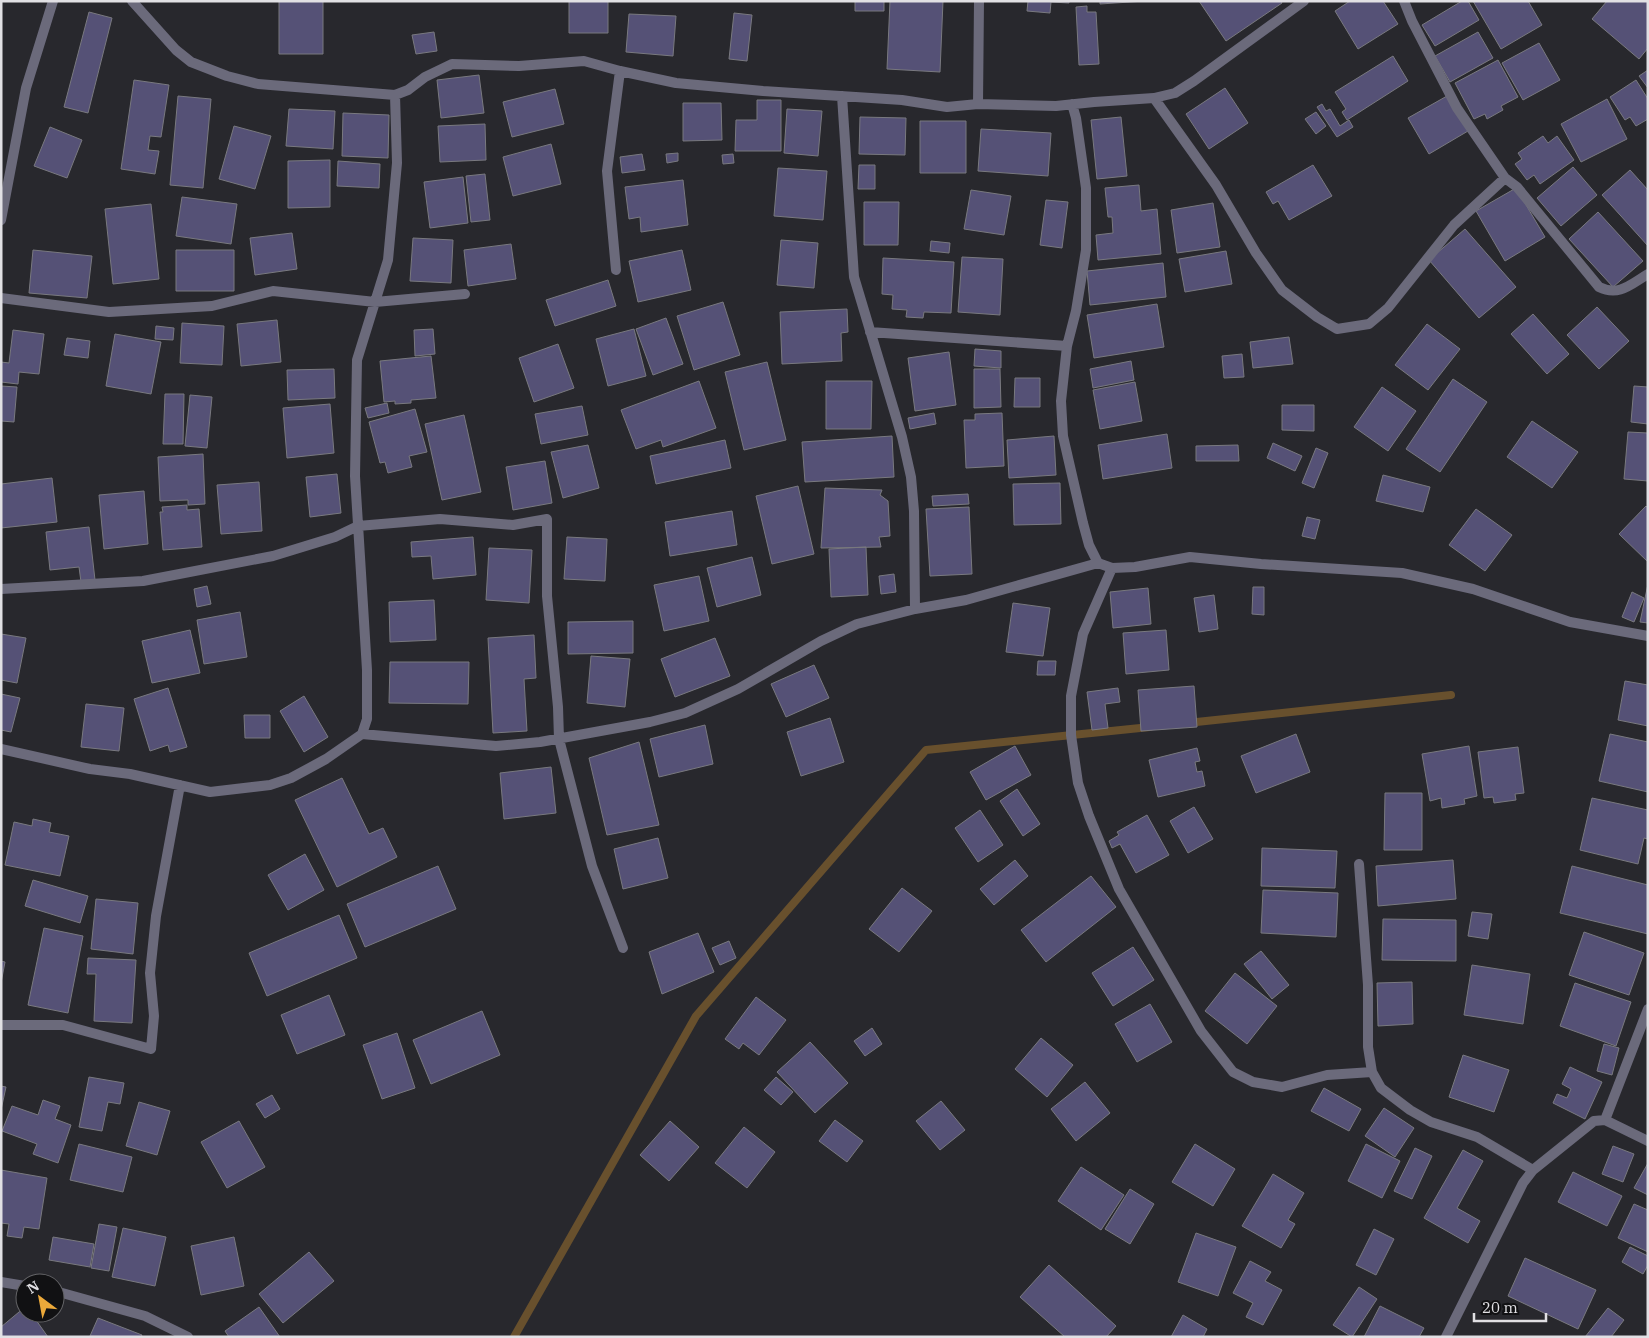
<svg xmlns="http://www.w3.org/2000/svg" width="1649" height="1338" font-family="'IBM Plex Serif',serif">
	<style>
		.lines { fill: none; stroke-linecap: round; stroke-linejoin: round }
		.stream { stroke: #68502d; stroke-width: 8 }
		.building { fill: #555176; stroke: #79797f }
		.minor { stroke: #6b6a7b; stroke-width: 10 }
		.tertiary { stroke: #6b6a7b; stroke-width: 10 }
	</style>
	<rect width="100%" height="100%" fill="#28282d"/>
	<g class="lines">
		<path class="stream" d="M1187,723L1451,695
			M514,1337L696,1016L926,750L1150,727"/>
	</g>
	<path class="building" d="M279,1H323V54H279Z
		M569,1H608V33H569Z
		M855,1H884V11H855Z
		M890,1H943L940,72L887,69Z
		M1028,1H1069V3L1051,2L1050,13L1027,11Z
		M1100,1H1145L1100,4Z
		M1199,1H1281L1282,3L1226,41Z
		M1350,1H1383L1398,24L1358,49L1335,11Z
		M1462,1H1468L1479,20L1435,46L1422,25Z
		M1473,1H1528L1542,25L1501,49Z
		M1607,1H1648V48L1639,59L1592,19Z
		M1087,6V12H1096L1099,64L1079,65L1076,7Z
		M89,12L112,18L88,113L64,107Z
		M734,13L752,15L747,61L729,59Z
		M629,14L676,16L673,56L626,52Z
		M434,32L437,51L416,54L412,35Z
		M1478,32L1493,58L1450,82L1435,56Z
		M1539,43L1560,80L1523,100L1502,63Z
		M1393,56L1408,81L1347,120L1342,112L1346,109L1335,92Z
		M1498,60L1518,97L1501,106L1503,110L1487,119L1485,114L1474,119L1455,83Z
		M1648,70V88L1639,76Z
		M479,75L484,113L441,118L437,80Z
		M134,80L169,85L161,137L150,136L148,150L159,151L155,174L121,169Z
		M1636,80L1648,99V119L1636,126L1630,117L1625,120L1610,97Z
		M1225,88L1248,123L1209,149L1186,114Z
		M555,89L564,124L512,137L503,102Z
		M178,96L211,99L203,188L170,185Z
		M1447,96L1468,131L1429,154L1408,118Z
		M1607,99L1627,139L1581,162L1561,124Z
		M757,100H781V151H735L736,120H757Z
		M683,103H721L722,140L683,141Z
		M1322,104L1326,111L1330,109L1340,126L1349,120L1353,127L1337,137L1317,107Z
		M289,109L335,111L333,149L286,146Z
		M787,109L822,111L818,156L784,153Z
		M1316,112L1326,126L1316,134L1305,119Z
		M343,113L389,115L388,158L342,156Z
		M860,117L906,118L905,155L859,154Z
		M1121,117L1127,176L1097,179L1091,120Z
		M920,121H966V173H920Z
		M485,124L486,160L440,162L438,126Z
		M234,126L271,136L255,189L219,179Z
		M50,127L82,140L67,178L34,166Z
		M981,129L1051,133L1048,176L978,171Z
		M1543,136L1548,143L1557,136L1574,160L1540,184L1534,175L1527,180L1515,164L1522,159L1518,153Z
		M551,144L561,184L513,196L503,157Z
		M678,153V161L667,163L666,154Z
		M642,154L645,170L622,173L620,157Z
		M733,154L734,163L723,164L722,155Z
		M330,160V207L288,208V161Z
		M338,161L380,164L379,188L337,186Z
		M859,165H875V189H858Z
		M1313,165L1332,196L1289,220L1278,201L1273,204L1266,192Z
		M1573,167L1597,195L1561,226L1537,198Z
		M778,168L827,171L823,220L774,216Z
		M1630,170L1648,190V246L1602,195Z
		M485,174L490,220L471,222L466,176Z
		M463,177L468,223L430,228L424,182Z
		M683,180L688,225L641,232L640,217L629,219L625,187Z
		M1139,185L1141,211L1157,209L1161,254L1098,260L1096,235L1113,233L1112,217H1108L1105,188Z
		M1516,188L1545,237L1505,261L1476,211Z
		M971,190L1011,196L1004,235L964,229Z
		M182,197L237,204L231,244L176,236Z
		M1046,200L1068,202L1062,248L1040,245Z
		M864,202H899L898,245H864Z
		M1213,203L1220,247L1177,253L1171,210Z
		M151,204L159,279L113,284L105,209Z
		M1598,212L1643,261L1613,287L1569,239Z
		M1465,229L1516,287L1479,318L1429,260Z
		M292,233L297,269L255,275L250,238Z
		M413,238L453,240L451,283L410,281Z
		M781,240L818,243L814,288L777,285Z
		M931,241L950,243L949,253L930,251Z
		M511,244L516,279L468,286L464,250Z
		M33,250L92,256L87,298L29,293Z
		M176,250H234V291H176Z
		M682,250L691,290L638,302L629,261Z
		M1226,251L1232,284L1185,292L1179,259Z
		M962,257L1003,259L1000,315L958,312Z
		M883,258L954,262L951,313L924,312L923,318L906,317L907,310L892,309L893,295L882,294Z
		M1163,263L1166,297L1090,305L1087,271Z
		M608,280L616,306L555,326L546,300Z
		M723,302L740,355L694,370L677,316Z
		M1157,304L1164,347L1094,358L1087,315Z
		M1597,307L1629,341L1599,369L1567,335Z
		M847,309L848,332L841,333L842,361L782,364L780,312Z
		M1533,314L1569,354L1547,374L1511,334Z
		M666,318L683,364L653,375L636,329Z
		M277,320L281,362L241,366L237,324Z
		M182,323L224,326L222,365L180,363Z
		M1427,324L1460,349L1428,390L1395,365Z
		M156,326L174,328L173,340L155,339Z
		M433,329L435,354L415,356L414,330Z
		M634,329L646,376L608,386L596,339Z
		M13,330L44,334L39,374L19,372L18,384L1,382V362L9,363Z
		M115,334L161,342L151,394L106,386Z
		M1289,337L1293,364L1253,368L1250,342Z
		M67,338L90,341L88,358L64,355Z
		M558,344L574,388L534,402L519,358Z
		M975,349L1001,351V368L974,366Z
		M949,352L956,405L915,411L908,358Z
		M1242,354L1244,377L1224,378L1222,356Z
		M431,356L436,398L411,400V403L395,404V401L384,402L380,361Z
		M1131,361L1134,380L1093,388L1090,369Z
		M767,362L786,440L744,450L725,372Z
		M334,369L335,398L288,400L287,370Z
		M974,369H1000L1001,407L974,408Z
		M1015,378H1040V407H1014Z
		M1453,379L1487,402L1440,472L1406,449Z
		M699,381L716,428L663,447L661,440L636,449L621,410Z
		M826,381H872L871,429H826Z
		M1135,382L1142,421L1100,429L1093,390Z
		M1,386L17,387L14,422L1,421Z
		M1634,386L1648,387V424L1631,422Z
		M1382,387L1416,411L1388,451L1354,427Z
		M165,394H184L183,444H163Z
		M190,395L212,397L207,448L185,446Z
		M387,403L389,413L368,418L365,408Z
		M330,404L334,453L287,458L283,408Z
		M1282,405H1314V431L1282,430Z
		M582,406L588,435L541,444L535,414Z
		M415,409L427,452L409,456L412,467L388,473L385,462L380,463L369,422Z
		M934,413L936,424L910,429L908,418Z
		M1002,413L1004,466L966,468L964,420H975V414Z
		M464,415L481,492L442,500L425,424Z
		M1532,421L1578,452L1552,488L1507,457Z
		M1628,432L1648,433V481L1624,479Z
		M1167,434L1172,468L1103,479L1098,445Z
		M892,436L894,477L805,482L802,442Z
		M1054,436L1056,475L1009,478L1007,440Z
		M725,440L731,468L656,484L650,456Z
		M1273,443L1302,456L1295,471L1267,458Z
		M588,445L599,488L563,498L551,452Z
		M1238,445L1239,461H1196V446Z
		M1316,448L1328,453L1314,488L1302,483Z
		M203,454L205,504L188,505V500L160,501L158,457Z
		M545,461L552,503L513,510L506,467Z
		M337,474L341,513L310,517L306,477Z
		M1383,475L1430,487L1423,512L1376,501Z
		M52,478L57,522L1,528V484Z
		M259,482L262,531L221,534L217,485Z
		M1060,483L1061,524L1014,525L1013,484Z
		M798,486L814,554L772,564L756,496Z
		M825,488L882,490L880,495L888,501L890,536L879,537L881,547L821,548Z
		M144,491L148,544L104,549L99,495Z
		M968,494L969,504L933,506L932,496Z
		M187,505V510L199,509L202,547L163,550L160,512H163L162,507Z
		M1646,506L1648,508V562L1619,534Z
		M969,507L972,574L930,576L926,509Z
		M1476,509L1512,535L1485,571L1449,545Z
		M732,511L737,545L670,556L665,522Z
		M1307,517L1320,520L1315,539L1302,536Z
		M89,527L95,580L81,582L79,567L50,570L46,532Z
		M473,537L476,575L433,579L431,556L412,557L411,542Z
		M567,537L607,539L605,581L564,579Z
		M866,547L868,595L831,597L829,549Z
		M489,548L532,550L529,603L486,600Z
		M752,557L761,595L717,607L707,568Z
		M894,574L896,592L881,594L879,576Z
		M699,576L709,621L664,631L654,585Z
		M1648,584V623L1640,622Z
		M207,586L211,604L197,607L194,589Z
		M1253,587H1264V615L1252,614Z
		M1148,588L1151,624L1113,628L1110,592Z
		M1632,592L1644,598L1634,622L1622,617Z
		M1214,595L1218,629L1199,632L1194,598Z
		M434,600L436,640L390,642L389,602Z
		M1013,603L1050,608L1043,656L1006,652Z
		M240,612L247,657L204,664L197,620Z
		M633,621V653L568,654V622Z
		M190,630L200,673L152,683L142,641Z
		M1166,630L1169,670L1126,674L1123,633Z
		M1,634L26,638L17,683L1,680Z
		M534,635L536,678L524,679L527,731L493,733L488,638Z
		M715,638L730,676L675,697L661,659Z
		M591,656L630,659L625,707L587,703Z
		M1038,661H1056L1055,675H1037Z
		M390,662H469L468,704L389,703Z
		M814,665L829,698L786,717L771,684Z
		M1625,681L1648,685V726L1618,720Z
		M1194,686L1197,727L1141,731L1138,690Z
		M168,688L187,747L170,752L168,745L150,751L134,699Z
		M1118,688L1120,702L1105,704L1108,728L1092,730L1087,692Z
		M1,694L20,698L11,732L1,730Z
		M304,696L328,737L304,752L280,711Z
		M86,704L124,708L119,751L81,747Z
		M244,715H270V738H245Z
		M830,718L844,762L801,776L787,732Z
		M705,725L713,764L659,777L650,739Z
		M1296,734L1310,772L1256,793L1241,756Z
		M1610,734L1648,742V792L1599,781Z
		M639,742L659,825L607,835L589,758Z
		M1015,746L1031,775L986,800L970,772Z
		M1469,746L1477,796L1464,799L1465,804L1442,808L1441,798L1430,801L1422,754Z
		M1518,747L1524,793L1515,794L1516,800L1494,803L1493,797L1484,798L1478,752Z
		M1197,748L1200,761L1195,762L1197,772L1202,771L1205,786L1158,797L1149,760Z
		M551,767L556,813L504,819L500,773Z
		M342,778L369,834L383,828L397,857L337,887L295,800Z
		M1017,789L1040,824L1023,836L1000,801Z
		M1385,793H1422V850H1384Z
		M1592,798L1648,810V839L1644,838L1638,864L1580,850Z
		M1194,807L1213,839L1188,853L1170,821Z
		M980,810L1003,845L978,862L955,828Z
		M1147,815L1169,855L1136,873L1120,844L1112,848L1109,841L1119,835L1117,832Z
		M33,819L51,823L49,832L69,836L60,876L5,865L14,822L32,826Z
		M658,838L668,878L623,889L614,849Z
		M1262,848L1337,851L1335,888L1261,886Z
		M305,854L324,890L288,910L268,875Z
		M1015,860L1028,876L994,905L980,889Z
		M1453,860L1456,899L1378,906L1376,866Z
		M438,866L456,909L365,947L347,904Z
		M1572,866L1648,885V934L1560,913Z
		M1091,876L1116,907L1046,962L1021,930Z
		M33,880L88,896L80,923L25,906Z
		M902,888L932,911L899,952L869,929Z
		M1263,890L1338,893L1336,937L1261,933Z
		M96,899L138,903L133,954L91,949Z
		M1472,912L1492,914L1488,939L1468,936Z
		M339,915L357,958L267,996L249,953Z
		M1383,919L1456,920V961L1382,960Z
		M44,928L83,936L68,1013L28,1005Z
		M1584,932L1644,953L1629,995L1569,975Z
		M698,933L714,972L662,994L649,952Z
		M729,941L736,958L720,965L712,948Z
		M1133,947L1154,980L1113,1006L1092,973Z
		M1261,951L1289,985L1272,999L1244,964Z
		M88,958L136,960L132,1023L94,1021L96,974H87Z
		M1,961L5,962L1,983Z
		M1472,965L1530,974L1523,1024L1464,1015Z
		M1235,973L1277,1006L1247,1044L1205,1011Z
		M1412,982L1413,1024L1378,1026L1377,983Z
		M1575,983L1631,1002L1616,1046L1560,1026Z
		M329,995L345,1035L297,1054L281,1015Z
		M756,997L786,1020L759,1055L743,1043L739,1049L725,1039Z
		M1150,1004L1172,1042L1137,1062L1115,1024Z
		M482,1011L500,1055L431,1084L413,1040Z
		M872,1028L882,1044L865,1056L854,1041Z
		M397,1033L415,1088L382,1099L363,1045Z
		M1041,1038L1073,1065L1047,1097L1015,1069Z
		M810,1042L848,1083L815,1113L777,1072Z
		M1604,1044L1619,1048L1612,1075L1597,1071Z
		M1463,1055L1509,1070L1494,1112L1449,1097Z
		M1570,1067L1602,1082L1585,1119L1553,1103L1557,1094L1567,1098L1571,1089L1562,1084Z
		M89,1077L124,1083L120,1104L108,1102L102,1131L79,1127Z
		M776,1077L793,1092L781,1105L764,1090Z
		M1085,1082L1110,1113L1076,1141L1051,1109Z
		M1,1086L6,1087L1,1110Z
		M1324,1088L1361,1109L1349,1131L1311,1111Z
		M272,1095L280,1109L265,1118L256,1104Z
		M43,1100L60,1106L55,1119L71,1125L58,1163L33,1154L37,1144L2,1131L12,1106L38,1115Z
		M941,1101L965,1130L940,1150L916,1121Z
		M139,1102L170,1111L157,1155L126,1146Z
		M1384,1108L1414,1128L1395,1157L1365,1136Z
		M835,1120L863,1141L847,1162L819,1141Z
		M239,1121L265,1167L227,1188L201,1142Z
		M670,1121L699,1147L669,1181L640,1155Z
		M744,1127L775,1152L747,1188L715,1163Z
		M79,1144L132,1157L123,1192L70,1180Z
		M1195,1144L1235,1169L1213,1206L1172,1182Z
		M1366,1144L1400,1161L1382,1198L1348,1181Z
		M1613,1146L1634,1154L1623,1182L1602,1174Z
		M1415,1148L1432,1156L1412,1199L1394,1191Z
		M1463,1150L1483,1161L1457,1208L1480,1221L1468,1243L1424,1218Z
		M1648,1163V1195L1634,1188Z
		M1081,1167L1124,1195L1101,1230L1058,1201Z
		M1,1170L47,1178L39,1229L24,1227L22,1238L7,1236L9,1224L1,1223Z
		M1573,1172L1622,1196L1607,1226L1558,1202Z
		M1273,1174L1304,1193L1288,1220L1295,1224L1281,1248L1242,1226Z
		M1130,1189L1154,1204L1130,1244L1105,1229Z
		M1634,1204L1648,1210V1252L1618,1238Z
		M99,1224L117,1227L109,1271L91,1268Z
		M123,1228L166,1237L155,1286L112,1277Z
		M1374,1229L1394,1239L1376,1275L1356,1265Z
		M1196,1233L1236,1247L1218,1296L1178,1282Z
		M53,1237L94,1244L90,1267L49,1260Z
		M234,1237L244,1286L201,1295L191,1246Z
		M1630,1247L1648,1256V1265L1643,1274L1622,1262Z
		M309,1252L334,1281L283,1323L259,1294Z
		M1525,1258L1596,1290L1578,1329L1508,1296Z
		M1250,1261L1271,1272L1265,1281L1282,1290L1263,1325L1246,1317L1253,1303L1233,1293Z
		M1049,1265L1116,1326L1106,1337H1065L1020,1297Z
		M1359,1287L1377,1299L1352,1337L1333,1325Z
		M1380,1306L1424,1328L1419,1337H1364Z
		M25,1307V1313H31L48,1337H1V1327Z
		M259,1307L280,1337H229L225,1331Z
		M1608,1308L1624,1320L1611,1337H1585Z
		M1183,1315L1207,1329L1203,1337H1171Z
		M98,1318L142,1335L141,1337L90,1336Z"/>
	<g class="lines">
		<path class="minor" d="M132,1L176,50L191,62L227,76L258,84L395,95L408,90L425,77L452,64L519,66L584,61L620,71L676,83L763,91L902,100L947,107L978,104L1056,106L1094,102L1154,98L1175,93L1194,81L1304,1
			M1404,1L1412,21L1457,108L1505,178L1517,187L1599,287C1619,297 1631,284 1648,274
			M842,96L854,277L902,437L911,477L914,511L915,609
			M1154,98L1216,185L1256,253L1282,290L1317,317L1337,329L1369,324L1388,308L1454,225L1505,178
			M978,104L979,1
			M1072,104L1076,118L1086,188V250L1076,311L1067,346L1061,401L1063,436L1083,523L1089,545L1098,563L1112,568L1135,567L1190,557L1261,564L1402,573L1473,589L1570,622L1648,636
			M616,270L607,171L620,71
			M1,298L109,312L212,306L273,291L375,302L465,294
			M870,332L1067,346
			M1112,568L1083,634L1071,696V735L1078,783L1089,816L1119,889L1201,1031L1233,1072L1253,1082L1282,1087L1327,1075L1372,1072
			M1,589L143,581L273,556L335,537L358,526L440,519L513,525L547,519V596L558,707L559,739L592,866L623,948
			M362,734L496,746L540,742L650,722L685,713L738,689L821,641L857,624L915,609L966,600L1098,563
			M1,749L90,769L130,774L210,792L270,785L291,778L326,759L362,734L367,719V670L355,476L357,360L388,260L397,163L395,95
			M1359,864L1368,985V1047L1372,1072L1381,1088L1410,1110L1431,1122L1477,1137L1533,1170
			M1,1025H63L151,1049L154,1016L150,973L156,916L180,785
			M1605,1120L1648,1141
			M1,1282L25,1286
			M55,1291L145,1316L188,1337
			M1446,1337L1523,1183L1533,1170L1594,1121L1605,1120L1648,1009"/>
		<path class="tertiary" d="M1,220L26,88L53,1"/>
	</g>
	<rect width="1649" height="1338" fill="none" stroke="#e1e0e4" stroke-width="5"/>
	<g transform="translate(40 1298) rotate(328)"><circle r="24" fill="#111113" stroke="#646467"/>
	<path d="M0-4L9 19L0 12L-9 19Z" fill="#eca93a"/>
	<text y="-8" font-size="14" font-weight="bold" text-anchor="middle" fill="#e1e0e4">N</text>
	</g>
	<path d="M1474 1313v8h72v-8" fill="none" stroke="#e1e0e4" stroke-width="2.5"/>
	<text x="1482" y="1313" font-size="15" fill="#e1e0e4" stroke="#111113" stroke-width="4" paint-order="stroke">20 m</text>
</svg>
